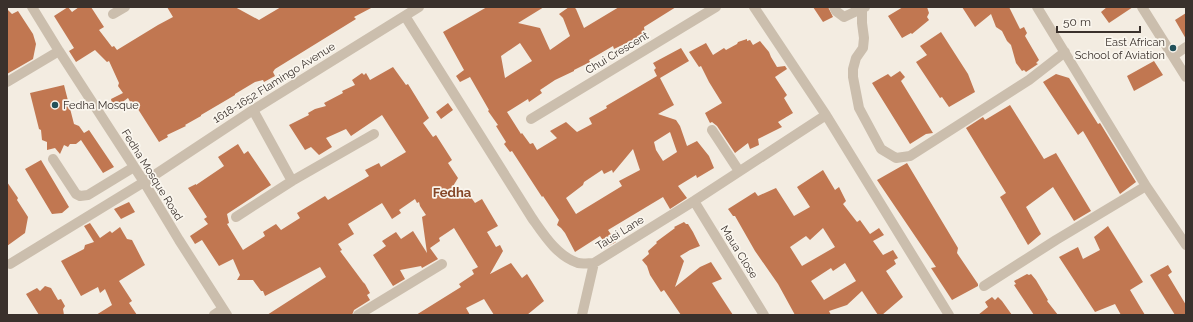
<svg xmlns="http://www.w3.org/2000/svg" width="1193" height="322" font-family="Raleway,sans-serif">
	<style>
		.building { fill: #c17751; fill-rule: evenodd }
		.lines { fill: none; stroke-linecap: round; stroke-linejoin: round }
		.minor { stroke: #cbbead; stroke-width: 10 }
		.poi-dot { fill: #22515a; stroke: #faf6ee; stroke-width: 1.5 }
		.labels { text-anchor: middle; dominant-baseline: central; stroke-width: 3.5; stroke-linejoin: round; paint-order: stroke }
		.poi-label { font-size: 11px; fill: #3a312c; stroke: #faf6ee; text-anchor: end }
		.street-label { font-size: 11px; fill: #3a312c; stroke: #faf6ee }
		.quarter-label { font-size: 13px; font-weight: bold; fill: #854728; stroke: #faf6ee }
	</style>
	<rect width="100%" height="100%" fill="#f3ece1"/>
	<path class="building" d="M68,7L72,12L79,7H91L104,27L99,30L112,47L114,46L117,50L158,25L173,17L167,7H235L259,20L281,7H373L354,17L356,19L275,69L273,72L275,76L264,82L263,80L255,82L235,94V95L201,115V116L185,125L186,126L167,135L168,137L159,142L136,106L133,107L128,98L113,109L111,99L123,93L118,86L119,83L109,61L107,62L95,50L76,62L69,51L74,48L54,16Z
		M487,7H544L518,23L540,28L550,50L570,36L563,18L559,14L569,7H574L576,9L584,28L619,7H676L644,27L645,34L614,49L613,46L589,60L590,62L574,70V71L555,80L540,90L542,93L529,102L528,99L507,112L521,134L522,133L530,144L533,143L537,150L557,138L550,131L566,122L577,132L592,124L589,118L607,108L606,106L657,76L654,70L656,68L653,63L681,48L689,61L660,78L674,105L658,114L676,120L680,126L687,146L697,141L709,156L714,168L697,178L696,175L678,186L687,198L670,209L663,197L608,230L616,242L607,247L600,236L575,252L565,233L561,228L557,225L559,220L543,196L542,197L512,151L510,152L504,144L506,142L496,126L498,125L488,111L489,110L470,77L460,82L456,76L464,70L443,32ZM520,43L532,61L505,78L501,56ZM670,132L677,152L663,161L656,150L654,142ZM633,149L640,170L619,181L622,186L576,214L566,198L583,185L584,182L602,170L604,174L612,170L613,173Z
		M813,7H828L833,17L823,22Z
		M903,7H927L929,13L927,17L929,20L912,34L911,33L902,38L888,16Z
		M962,7H1009L1020,29L1024,27L1027,33L1025,36L1039,60L1036,63L1038,64L1026,72L1024,70L1022,71L1016,63L1011,45L1007,41L1002,31L996,27L991,14L975,27Z
		M1107,7H1133L1109,23L1101,12Z
		M7,9L12,14L18,11L33,34L36,44L33,59L7,74Z
		M1186,13V39L1175,20Z
		M941,32L968,74L975,92L949,107L942,97L940,98L916,62L927,55L920,46Z
		M747,39V41L750,40L753,45L760,41L769,52L771,57L777,67L785,66L787,69L775,77L787,95L784,98L793,113L778,122L782,127L758,139L759,145L750,149L748,143L735,153L717,126L712,122L710,123L705,113L722,103L709,82L701,66L699,67L689,52L706,43L713,55L724,48L726,50L737,44L738,42Z
		M1154,61L1163,75L1134,91L1127,76Z
		M393,67L406,85L408,84L429,118L423,123L433,137L436,135L452,160L448,163L458,178L447,196L465,189L475,203L482,199L498,226L487,232L496,247L500,245L503,251L490,274L511,263L522,278L527,274L544,301L527,315H494L484,299L466,308L470,315H416L461,287L459,284L474,274L472,270L478,267L454,228L439,238L440,241L430,248L438,259L422,268L421,266L400,270L405,279L393,286L373,255L386,246L382,241L396,232L401,239L413,231L427,253L422,217L426,215L420,206L419,202L417,203L415,199L399,210L401,213L392,219L382,203L348,224L354,234L338,244L342,250L340,251L363,282L365,284L370,293L367,295L370,300L354,310L352,315H267L326,277L320,267L265,296L263,291H261L253,280H237L240,275L233,259L219,266L202,240L195,244L190,236L208,224L204,219L207,217L188,188L196,184V185L224,166L218,157L238,144L244,154L248,151L271,185L227,214L229,223L227,224L243,250L265,236L263,232L276,224L281,230L300,218L297,213L325,196L328,200L369,176L365,170L379,163L381,167L406,152L382,115L351,136L346,129L326,138L332,147L319,155L311,147L305,150L289,125L309,115L308,113L315,109L326,106L324,103L343,93L342,91L355,85L352,80L362,73L364,75L366,73L370,80Z
		M900,71L905,77L901,81L933,133L926,134L910,144L872,83L888,74L891,77Z
		M1056,74L1069,78L1098,124L1100,123L1136,182L1120,194L1083,131L1078,135L1043,82Z
		M64,85L74,124L79,126L84,133L89,130L114,167L103,173L81,140L76,144H70L68,147L64,145L60,154L55,148L47,150V142L42,140L41,130L39,129L30,93Z
		M448,103L453,110L441,119L436,112Z
		M1010,105L1044,159L1056,153L1091,211L1074,221L1053,187L1026,207L1041,234L1028,245L1000,197L1006,193L966,128L983,117L985,120Z
		M41,160L69,207L62,213L52,214L25,169Z
		M907,163L958,248L957,253L978,284V286L952,300L931,268L936,267L877,180Z
		M823,170L835,190L839,187L846,201L843,204L857,222L860,220L870,234L879,228L884,235L873,241L883,255L893,250L898,258L894,260L896,264L886,271L903,297L882,315H878L862,291L847,305L829,311L831,315H795L778,284L755,251L735,216H733L728,209L755,192L758,196L776,188L794,216L810,207L797,187ZM823,228L835,247L802,266L790,247L806,236L810,240ZM845,263L856,281L824,300L811,281L831,268L833,271Z
		M7,182L18,198L17,200L28,217L25,233L7,246Z
		M129,202L135,212L121,219L114,209Z
		M684,222L686,224H688L693,232L700,246L690,250L680,256L684,261L675,287L700,267L711,262L722,279L712,283L733,315H681L664,290L661,292L650,275L647,266L642,260L649,254L648,251L657,243L656,242L675,228L674,227Z
		M90,223L100,238L110,231L112,233L120,227L127,239L132,240L145,265L119,281L132,301L129,303L137,315H96L112,305L105,289L100,293L98,287L81,296L61,261L84,249L85,245L94,242L84,226Z
		M1108,226L1143,282L1130,290L1145,315H1121L1115,304L1095,312L1059,257L1078,247L1083,259L1100,250L1094,237Z
		M1168,265L1172,272L1168,275L1186,305V315H1175L1150,275Z
		M1027,274L1029,275L1031,274L1036,280L1048,300L1047,301L1058,315H1034L1014,285L1016,284L1014,281Z
		M45,286L51,288L58,300L61,299L65,306L63,309L64,315H39L26,294L37,288L40,291Z
		M992,297L995,300L998,297L1002,301L1012,315H978L988,307L985,302Z"/>
	<g class="lines">
		<path class="minor" d="M32,7L59,51L144,182L179,240L227,315
			M754,7L826,115L949,315
			M834,7L836,11L844,17L865,7
			M1037,7L1146,186L1186,245
			M1142,7L1186,77
			M862,9V23L864,38L863,48L856,58L853,69V77L859,108L881,149L896,158L910,156L1029,80L1065,52
			M113,14L125,7
			M405,16L532,218C544,235 557,256 578,263C583,264 589,263 594,263L694,201L826,115
			M1173,56L1186,47
			M7,82L59,51
			M253,110L292,181
			M531,119L716,7
			M712,130L739,171
			M53,159L76,194L80,196L88,195L134,167
			M694,201L764,315
			M236,217L292,181L374,134
			M10,264L144,182L253,110L419,7
			M984,286L1056,240L1146,186
			M214,315L223,309
			M358,315L442,264
			M582,315L594,263"/>
	</g>
	<g class="poi-dot">
		<circle cx="1173" cy="48" r="4"/>
		<circle cx="55" cy="105" r="4"/>
	</g>
	<g class="labels">
		<g class="poi-label">
			<text x="1165" y="42">East African<tspan x="1165" dy="13">School of Aviation</tspan></text>
			<text x="63" y="105" text-anchor="start">Fedha Mosque</text>
		</g>
		<g class="street-label">
			<text transform="translate(617 53) rotate(-31)">Chui Crescent</text>
			<text transform="translate(274 83) rotate(-32)">1618-1652 Flamingo Avenue</text>
			<text transform="translate(152 175) rotate(58)">Fedha Mosque Road</text>
			<text transform="translate(620 233) rotate(-32)">Tausi Lane</text>
			<text transform="translate(739 252) rotate(58)">Maua Close</text>
		</g>
		<g class="quarter-label">
			<text x="452" y="192">Fedha</text>
		</g>
	</g>
	<rect width="1193" height="322" fill="none" stroke="#3a312c" stroke-width="16"/>
	<path d="M1057 26v6h83v-6" fill="none" stroke="#3a312c" stroke-width="2"/>
	<text x="1063" y="26" font-size="12" fill="#3a312c" stroke="#faf6ee" stroke-width="3" paint-order="stroke">50 m</text>
</svg>
